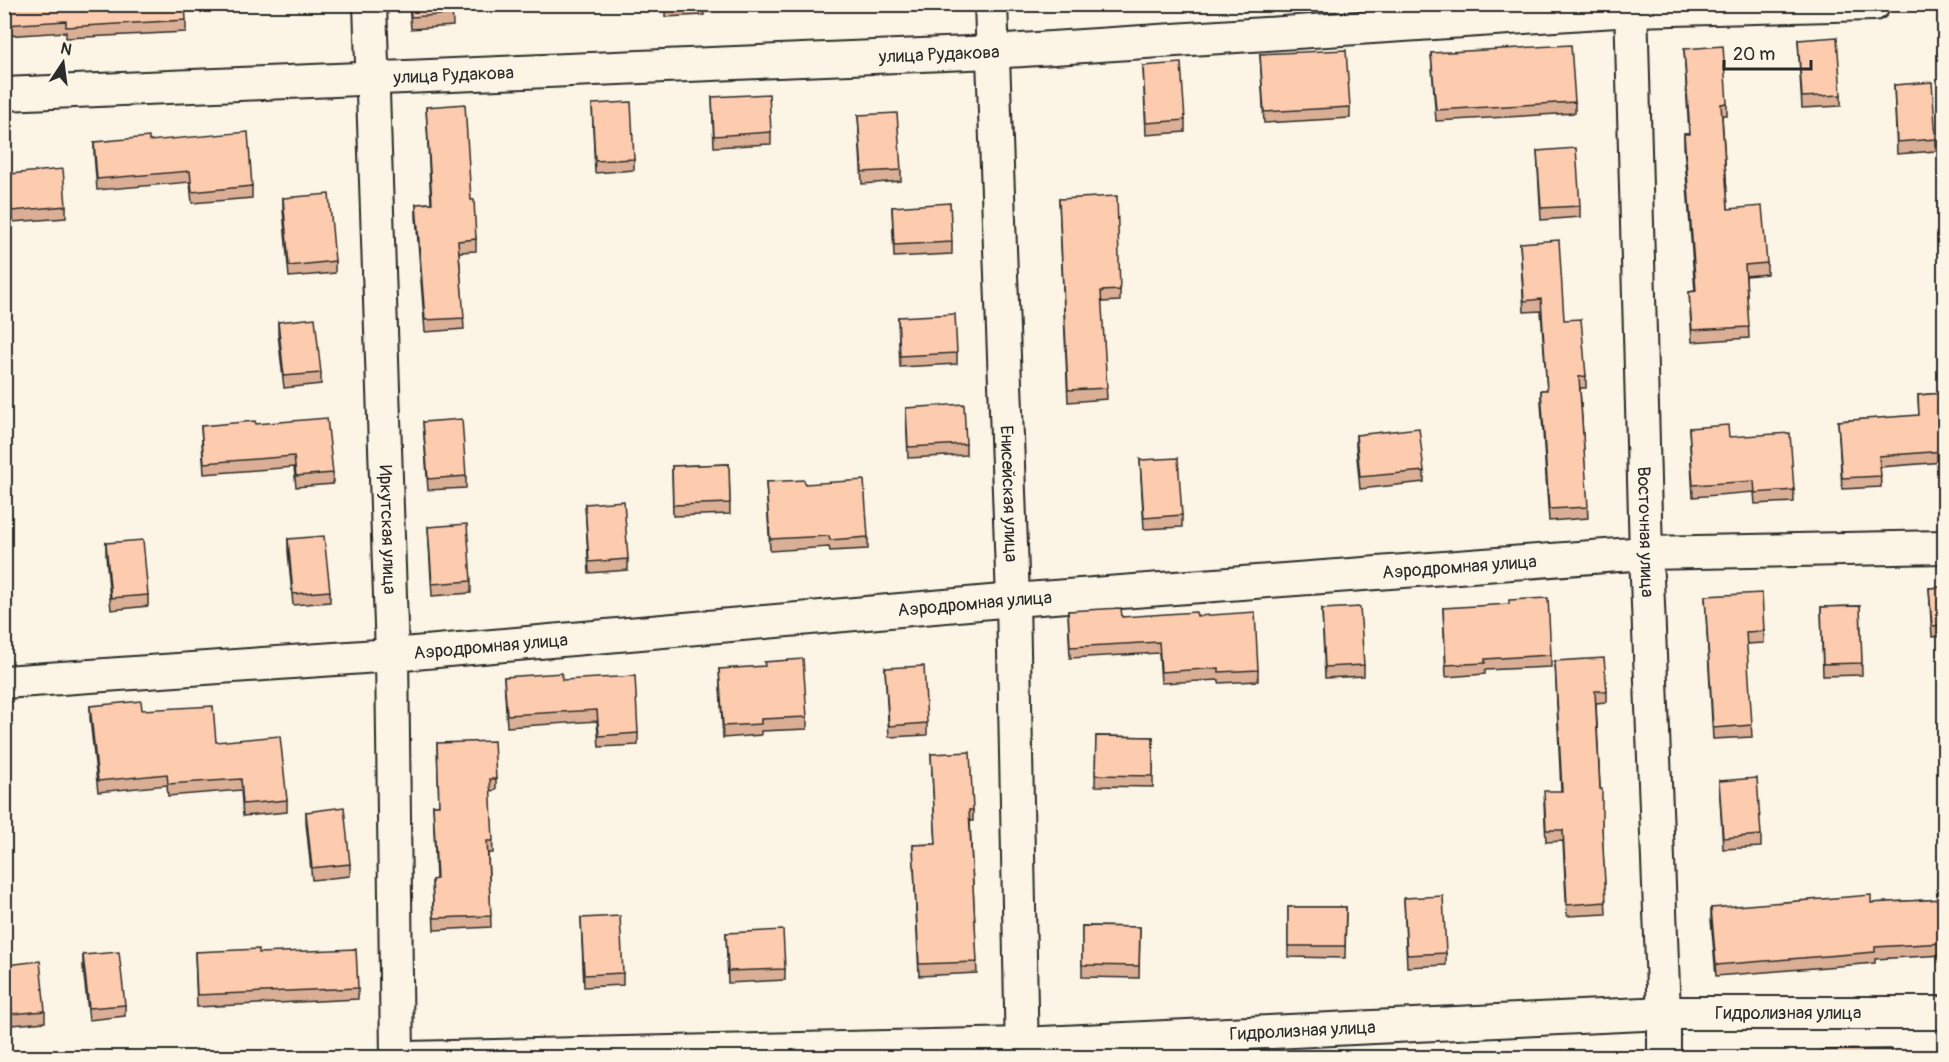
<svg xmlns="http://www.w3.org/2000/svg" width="1949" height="1062" font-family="Pangolin,sans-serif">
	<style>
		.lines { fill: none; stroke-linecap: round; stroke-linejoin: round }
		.minor-casing { stroke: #2b2b2b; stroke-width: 36 }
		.minor { stroke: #fcf5e5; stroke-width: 32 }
		.wall { fill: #daaf95; stroke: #2b2b2b; stroke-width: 1.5 }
		.building { fill: #fdcbad; stroke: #2b2b2b; stroke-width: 1.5 }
		.labels { text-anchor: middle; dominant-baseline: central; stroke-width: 6; stroke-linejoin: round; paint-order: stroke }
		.street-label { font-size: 18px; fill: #2b2b2b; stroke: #fcf5e5 }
	</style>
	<rect width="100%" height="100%" fill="#fcf5e5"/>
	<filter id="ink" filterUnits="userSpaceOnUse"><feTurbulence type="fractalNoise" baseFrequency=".0167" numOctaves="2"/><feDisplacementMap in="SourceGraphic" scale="12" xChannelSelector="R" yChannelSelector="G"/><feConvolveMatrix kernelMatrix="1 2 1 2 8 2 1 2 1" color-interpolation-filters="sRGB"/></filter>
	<g filter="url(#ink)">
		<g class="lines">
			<g class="minor-casing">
				<g id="minor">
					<path id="s1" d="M370,4L392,655L397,1058"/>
					<path id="s2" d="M991,4L1013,600L1022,1058"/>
					<path id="s3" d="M1631,4L1646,553L1664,1013V1058"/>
					<path id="s4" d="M4,94L992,52L1631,10L1874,4"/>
					<path id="s5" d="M4,682L392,655L1013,600L1646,553L1944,547"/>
					<path id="s6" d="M407,1058L1022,1044L1664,1013H1944"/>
				</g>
			</g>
			<use href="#minor" class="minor"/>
		</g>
		<path class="wall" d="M4,4L186,20V32L66,38V32L4,36Z
			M409,4H452L453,26L411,29Z
			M515,4H555V7L516,10Z
			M665,4H783V7L704,12V15L665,17Z
			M1798,40L1841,95V106L1802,108Z
			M1684,49L1727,103V115H1722L1728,209L1767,263V274L1746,276L1749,338L1692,342L1689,292L1695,291L1684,146V134H1689Z
			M1431,53L1575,102V113L1436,121Z
			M1260,54L1350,107V118L1264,123Z
			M1143,66L1185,120V132L1146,135Z
			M1894,85L1936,139V151L1897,154Z
			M712,97L771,132V144L714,147Z
			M592,104L634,159V170L595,173Z
			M426,107L471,200L476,239V251L459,252L464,329L425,332L416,216V204L431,203Z
			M858,115L901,170V181L862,184Z
			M149,141L252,186V198L192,203L190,182L97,190L94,153V142Z
			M1537,151L1580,206V217L1541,220Z
			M9,174L66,206V218L12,222Z
			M283,198L335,261V273L289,277L283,210Z
			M1059,199L1120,290V301L1101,302L1107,399L1068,402Z
			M892,207L952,242V254L894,257Z
			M1520,243L1564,320L1586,376V388H1580L1588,518L1549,521L1541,402V390H1547L1541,311L1524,312Z
			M898,317L957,353V364L900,367Z
			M278,322L321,373V384L284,388L278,333Z
			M1944,393V462L1880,467L1881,487L1842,489L1838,421L1919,416L1918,395Z
			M906,408L966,444V455L908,458Z
			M423,422L466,476V488L428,490Z
			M256,424L333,473V484L296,487L294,467L204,474L201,426Z
			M1689,428L1729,437L1794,490V502L1755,504L1754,492L1693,497Z
			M1356,435L1424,471V482L1360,489L1356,446Z
			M1140,460L1182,515V527L1144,529Z
			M729,464L730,514L673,516L672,466Z
			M766,482L805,484L868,537V549L830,551L829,547L770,551Z
			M585,504L628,559V570L589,573Z
			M428,527L471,581V593L432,596Z
			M288,539L330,591V602L293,605L288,551Z
			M106,543L148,595V606L111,610L106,555Z
			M1944,587V636L1932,637L1929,588Z
			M1705,596L1764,631V643L1746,644L1752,737L1713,739Z
			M1860,606L1862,675L1823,676L1821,607Z
			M1443,608L1551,655V667L1485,670V674L1446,677Z
			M1322,609L1364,665V676L1325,678Z
			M1068,611L1122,617L1197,616L1258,670V681L1219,683V680L1161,683L1159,653L1070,658Z
			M1555,661L1607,691V702L1596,703L1606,914L1567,916L1563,841L1546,842L1544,803L1561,791Z
			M885,668L927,723V735L889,737Z
			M719,669L807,717V729L761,731V735L723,738Z
			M504,677L562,680L638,733V745L599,747L597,721L507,727Z
			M90,706L142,710L216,742L287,800V812L243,816L241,790L168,796L167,785L98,792L90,718Z
			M1096,736L1153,737V787L1095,786Z
			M437,743L496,779V790L490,791L493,853H488L491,927L434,930L432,880L436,879L433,805H439Z
			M931,754L973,810V821H970L977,973L919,976L913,845L936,844Z
			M1719,781L1761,835V847L1723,849Z
			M306,812L350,864V876L312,880L306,823Z
			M1404,898L1446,953V965L1407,967Z
			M1944,899V955L1875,959V963L1716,976L1711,919V908L1871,903Z
			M1288,907H1346L1345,958L1288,957Z
			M581,918L623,973V985L584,987Z
			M1082,926L1140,927L1139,978L1082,977Z
			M726,933L785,969V980L728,983Z
			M195,952L259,953L358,988V999L197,1007Z
			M83,955L125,1005V1016L89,1020L83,967Z
			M7,965L45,1011V1022L12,1025L7,976Z"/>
		<path class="building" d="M4,4H185L186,20L66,27V21L4,25Z
			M410,4H452L453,14L411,17Z
			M665,4H692L665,6Z
			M1837,37L1841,95L1802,97L1798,40Z
			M1571,45L1575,102L1436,110L1431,53Z
			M1723,46L1727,103L1721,104L1728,209L1762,206L1767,263L1745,265L1749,327L1692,330L1689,292L1696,291L1684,134H1690L1684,49Z
			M1346,50L1350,107L1264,112L1260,54Z
			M1181,63L1185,120L1146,123L1143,66Z
			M1932,82L1936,139L1897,142L1894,85Z
			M769,94L771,132L714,136L712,97Z
			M631,102L634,159L595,161L592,104Z
			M465,104L471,200H474L476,239L458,241L464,318L425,320L416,204L432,203L426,107Z
			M897,113L901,170L862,172L858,115Z
			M248,132L252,186L192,192L190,171L97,179L94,142L149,137V141Z
			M1576,148L1580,206L1541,208L1537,151Z
			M63,169L66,206L12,211L9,174Z
			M329,194L335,261L289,266L283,198Z
			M1117,196L1120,290L1101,291L1107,388L1068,390L1059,199Z
			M950,203L952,242L894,245L892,207Z
			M1559,240L1564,320L1581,319L1586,376L1579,377L1588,507L1549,509L1541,390H1547L1541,299L1524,301L1520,243Z
			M955,314L957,353L900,356L898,317Z
			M315,318L321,373L284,376L278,322Z
			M1944,393V451L1879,456L1881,476L1842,478L1838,421L1919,415L1918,395Z
			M964,404L966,444L908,447L906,408Z
			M327,418L333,473L296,476L294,456L204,463L201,426L255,421L256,424Z
			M462,419L466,476L428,479L423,422Z
			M1728,425L1729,437L1790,433L1794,490L1755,493L1754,481L1693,485L1689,428Z
			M1419,428L1424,471L1360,477L1356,435Z
			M1178,458L1182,515L1144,518L1140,460Z
			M729,464L730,503L673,505L672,466Z
			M804,480L805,484L864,480L868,537L830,540L829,536L770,539L766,482Z
			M624,501L628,559L589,562L585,504Z
			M467,524L471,581L432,584L428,527Z
			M324,536L330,591L293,594L288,539Z
			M143,540L148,595L111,598L106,543Z
			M1944,587V625L1932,626L1929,588Z
			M1762,593L1764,631L1746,632L1752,725L1713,728L1705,596Z
			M1548,598L1551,655L1485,659V663L1446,665L1443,608L1509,604V600Z
			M1860,606L1862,663L1823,664L1821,607Z
			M1360,607L1364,665L1325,667L1322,609Z
			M1121,608L1122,617L1196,612L1197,616L1255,612L1258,670L1219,672V668L1161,672L1159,642L1070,647L1068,611Z
			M1604,658L1607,691H1595L1600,789H1602V828L1606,902L1567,905L1563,830H1546L1544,791H1562L1555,661Z
			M803,659L807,717L761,719V724L723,726L719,669L765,666L764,662Z
			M924,666L927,723L889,726L885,668Z
			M562,673V680L635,676L638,733L599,736L597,710L507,715L504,677Z
			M141,701L142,710L213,706L216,742L280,736L287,800L243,804L241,779L168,784L167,774L98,781L90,706Z
			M1096,736L1153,737V776L1095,775Z
			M494,741L496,779H490L493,841H487L491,916L434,918L432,880L437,879L433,805H439L437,743Z
			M970,752L973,810H969L977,962L919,964L913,845L936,844L931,754Z
			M1757,778L1761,835L1723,838L1719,781Z
			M344,807L350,864L312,868L306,812Z
			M1871,895V903L1944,899V943L1875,947V952L1716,965L1711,908Z
			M1443,896L1446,953L1407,955L1404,898Z
			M1288,907H1346L1345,946H1288Z
			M620,916L623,973L584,975L581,918Z
			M1082,926L1140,927L1139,966L1082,965Z
			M783,930L785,969L728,971L726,933Z
			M259,949V953L356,949L358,988L197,995L195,952Z
			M119,952L125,1005L89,1008L83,955Z
			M40,961L45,1011L12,1014L7,965Z
			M1891,1049V1058H1821V1050Z
			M1611,1052V1058H1458V1055L1528,1054V1055Z"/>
	</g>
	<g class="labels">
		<g class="street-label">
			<text stroke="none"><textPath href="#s4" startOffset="936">улица Рудакова</textPath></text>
			<text stroke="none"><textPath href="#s4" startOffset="450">улица Рудакова</textPath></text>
			<text stroke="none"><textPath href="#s2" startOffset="490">Енисейская улица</textPath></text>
			<text stroke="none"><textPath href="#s1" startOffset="526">Иркутская улица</textPath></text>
			<text stroke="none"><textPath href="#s3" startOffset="528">Восточная улица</textPath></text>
			<text stroke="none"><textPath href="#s5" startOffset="1460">Аэродромная улица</textPath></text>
			<text stroke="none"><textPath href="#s5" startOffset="974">Аэродромная улица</textPath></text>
			<text stroke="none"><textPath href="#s5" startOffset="488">Аэродромная улица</textPath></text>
			<text stroke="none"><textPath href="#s6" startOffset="1382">Гидролизная улица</textPath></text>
			<text stroke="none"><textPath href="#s6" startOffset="896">Гидролизная улица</textPath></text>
		</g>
	</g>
	<rect width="1949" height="1062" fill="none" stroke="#fcf5e5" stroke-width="24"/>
	<rect x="12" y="12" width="1925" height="1038" fill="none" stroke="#2b2b2b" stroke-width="2" filter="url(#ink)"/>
	<g transform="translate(63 63) rotate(13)" stroke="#fcf5e5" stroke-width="4.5" paint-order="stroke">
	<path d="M0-4.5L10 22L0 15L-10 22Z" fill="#2b2b2b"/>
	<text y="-9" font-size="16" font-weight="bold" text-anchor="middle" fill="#2b2b2b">N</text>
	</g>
	<path d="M1724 60v9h87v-9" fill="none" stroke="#2b2b2b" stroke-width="3"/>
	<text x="1733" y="60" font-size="18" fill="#2b2b2b" stroke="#fcf5e5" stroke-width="4.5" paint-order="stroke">20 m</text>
</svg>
